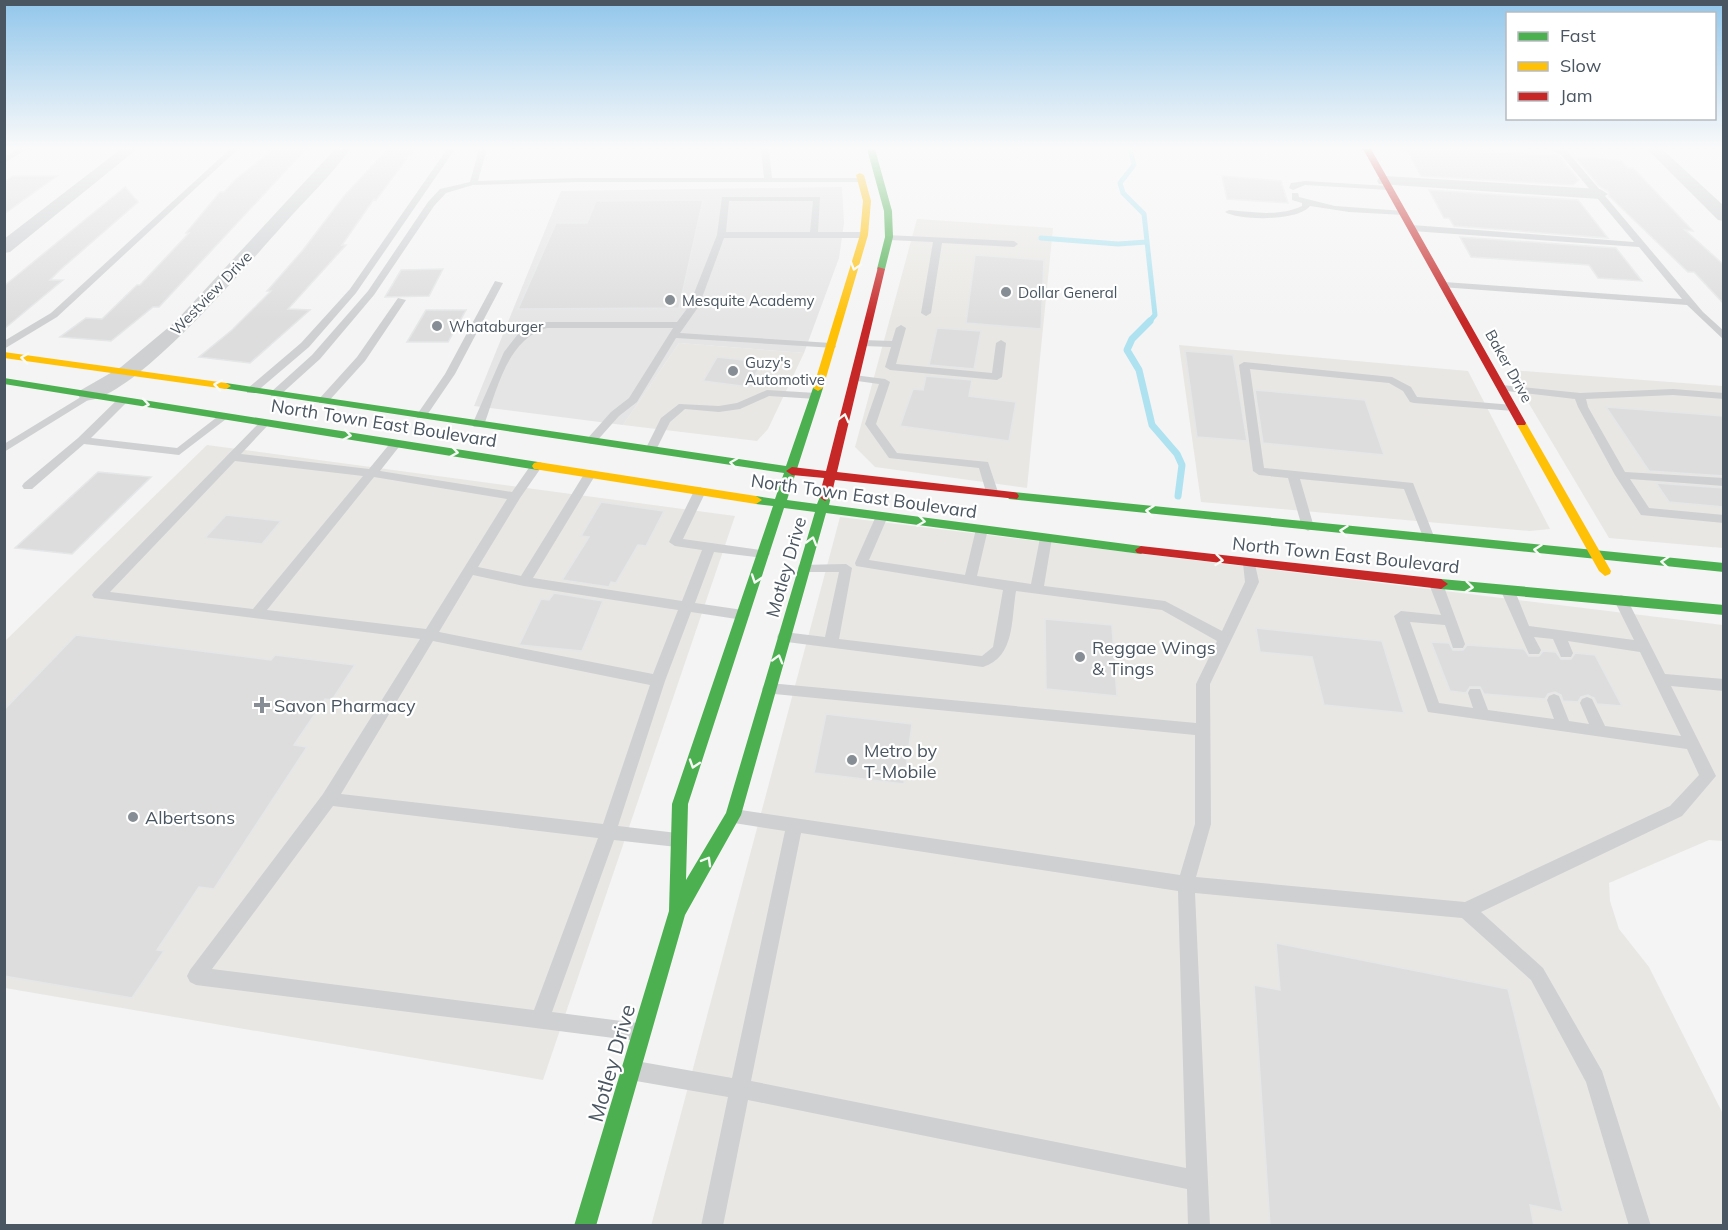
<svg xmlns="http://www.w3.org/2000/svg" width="1728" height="1230" font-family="Mulish,sans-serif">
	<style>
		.commercial { fill: #e8e7e3 }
		.education { fill: #e6e5e6 }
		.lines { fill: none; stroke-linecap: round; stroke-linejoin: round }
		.stream-far1 { stroke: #aee2f0; stroke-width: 5 }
		.stream { stroke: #aee2f0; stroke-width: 7 }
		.building { fill: #ddddde; stroke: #e5e6e7; stroke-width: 1.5 }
		.lane { fill: #ced0d2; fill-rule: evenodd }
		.street { fill: #ced0d2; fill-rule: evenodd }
		.fast { fill: #4caf50; fill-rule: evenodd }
		.slow { fill: #ffc107; fill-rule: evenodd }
		.jam { fill: #c62828; fill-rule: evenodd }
		.oneway { stroke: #f6fbf6 }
		.poi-dot { fill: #868d94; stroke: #fff; stroke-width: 2 }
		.labels { text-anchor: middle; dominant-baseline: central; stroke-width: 4.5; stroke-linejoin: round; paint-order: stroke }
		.far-poi-label { font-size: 15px; fill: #4a5661; stroke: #fff; text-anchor: start }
		.far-street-label { font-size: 15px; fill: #4a5661; stroke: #fff }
		.street-label { font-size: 18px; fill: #4a5661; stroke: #fff }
		.poi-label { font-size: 18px; fill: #4a5661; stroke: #fff; text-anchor: start }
		.near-street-label { font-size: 21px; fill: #4a5661; stroke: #fff }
	</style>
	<rect width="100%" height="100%" fill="#f4f4f4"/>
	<path class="commercial" d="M917,219L1053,228L1027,488L875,467L855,447Z
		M679,343L804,353L768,429L757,441L623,425Z
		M1179,345L1468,371L1550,529L1530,531L1201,502Z
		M1509,370L1723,386V548L1609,538Z
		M207,445L735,516L543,1080L5,988V641Z
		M840,517L1723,625V841L1709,840L1609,883L1610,901L1619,929L1649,967L1723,1114V1225L651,1226Z"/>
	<path class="education" d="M842,187L844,223L839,258L804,353L679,343L623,425L474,406L561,191Z"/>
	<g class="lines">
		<path class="stream-far1" d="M1130,149L1134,165L1120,183L1123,193L1144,214L1155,315L1148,323
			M1041,238L1118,244L1147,242"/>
		<path class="stream" d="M1150,321L1132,339L1127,350L1139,370L1152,425L1177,454L1182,465L1178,496"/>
	</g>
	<path class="building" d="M274,149H306L159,307H153L111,341L60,337L86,318L102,319L137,285H140L189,233H186L220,192H224L236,179Z
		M388,149H414L376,200L374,199L342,245H346L288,309L310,310L250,363L199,357L232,330L271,291H267L303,250L344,196Z
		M1406,149H1444L1559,156L1579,180L1573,185L1421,176Z
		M1575,157L1620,160L1628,168H1633L1693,231L1685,230L1724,265V304L1694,272H1688L1609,196V192L1600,187Z
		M13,176H57L4,214V182Z
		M1222,176L1281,181L1288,203L1227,199Z
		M125,187L138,202L60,270L50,280H63L4,329V286Z
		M1429,190L1578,200L1608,238L1454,226L1449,218H1444Z
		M703,200L679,308L518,309L556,223H587L596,201Z
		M1460,237L1616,248L1642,281L1598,278L1589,265L1471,257Z
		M975,255L1044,260L1041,329L966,323Z
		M443,269L429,296L385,297L401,270Z
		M426,310H466L448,342H407Z
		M937,328L981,331L974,369L929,365Z
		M1185,351L1233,355L1247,441L1197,437Z
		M717,357L762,362L749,387L703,381Z
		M926,376L972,380L969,396L1016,402L1009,441L900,426L913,389L923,390Z
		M1255,390L1365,400L1384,455L1263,443Z
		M1606,407L1724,416V476L1649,471Z
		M98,472L151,477L72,554L15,548Z
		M1656,483L1724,488V507L1669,502Z
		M601,502L664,511L646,546L638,545L616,583L611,582L609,587L562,580L589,537L581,536Z
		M226,515L281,521L262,544L205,538Z
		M554,593L603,601L582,651L519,645L541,599L549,600Z
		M1045,619L1112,625L1117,696L1046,689Z
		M1256,628L1382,641L1404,713L1324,705L1312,657L1260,652Z
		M76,635L271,660L275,655L355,665L332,700L325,699L294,745L307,747L214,889L199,887L157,950L164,951L132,998L4,976V710Z
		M1431,642L1449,643L1453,650H1463L1467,645L1524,649L1529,656H1539L1543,651L1556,652L1561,659H1571L1575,653L1595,655L1622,706L1597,704L1594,698L1588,695L1581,697L1578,702L1563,701L1561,695L1555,692L1548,694L1545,699L1484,694L1480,687H1470L1466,693L1450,691Z
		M826,714L912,724L904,784L814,773Z
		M1276,943L1508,989L1563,1212L1530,1205L1534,1226H1270L1254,985L1280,990Z"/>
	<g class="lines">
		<path class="lane" d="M18,149H27L4,163V157Z
			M230,149H238L57,317L4,349V341L51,313Z
			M447,149H455L356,293L309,347L255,393H247V389L301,343L350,289Z
			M479,149H487L478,181L579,178H764L761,149H769L772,178H862L866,180L862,182H579L473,185L446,193L434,206L374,295L320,359L279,396H271V392L312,355L368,291L428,202L440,189L470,182Z
			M1549,149L1567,151L1703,312L1724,331V340L1687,305L1441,287L1439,285L1444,282L1682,299L1639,247L1412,231L1408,228L1412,225L1634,242L1561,155Z
			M1305,181L1389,186L1393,188L1389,190L1305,185L1293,190L1289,188L1291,183Z
			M1292,193H1298L1299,197L1335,206L1404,211L1408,213L1404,215L1349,212L1310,206C1299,221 1240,221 1225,212L1229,210C1253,212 1279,217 1302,206V203L1292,200Z
			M722,197H820L818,232H864L868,235L864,238H724L699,306L680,333L831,343L836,346L835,348L676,338L637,402L619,416L595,443L591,444L585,441L587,439L611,412L629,398L673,328H547C507,339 497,390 484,425L482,427H474L472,425L504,352L518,334L526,328L547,322H677L689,306L717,235ZM729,201H813L810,232H726Z
			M886,235L1014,241L1018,244L1014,247L942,243L931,313L926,316L921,313L933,242L889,240L886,239Z
			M495,281L503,283L455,374L425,418H417L416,416L445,374Z
			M398,298L406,300L365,361L327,403H319V399L357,357Z
			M901,325L906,328L896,364L992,373L996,343L1001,340L1006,343L1002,377L997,380L890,370L885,367L891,347L863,346L858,343L863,340L892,341L896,328Z
			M1244,362L1392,377L1411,387L1417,397L1513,405L1518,408L1513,411L1414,403L1410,402L1403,391L1389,383L1250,369L1264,468L1413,483L1435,539L1433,542H1425L1404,489L1300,479L1314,527L1308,531L1302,527L1288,478L1259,475L1253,471L1239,365Z
			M854,375L885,379L890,382L876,424L897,453L988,462L998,492L996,495L992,496L986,492L979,468L889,458L865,424L879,384L850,380L849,378Z
			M1502,385L1580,393L1673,389L1724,393V399L1673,395L1586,399L1588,407L1625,472L1724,478V486L1630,479L1649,508L1724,515V523L1641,515L1615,475L1578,407L1575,399L1498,390L1497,388Z
			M767,390L816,393L821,396L816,399L769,396L740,409L719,412L685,409L670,422L655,452H647L645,450L661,418L679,404L719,406L737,403Z
			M89,392L93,393V397L4,452V444Z
			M123,397L127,398V402L91,438L177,448L221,414H229L230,416L179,455L84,444L32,489H24L22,486L24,483L78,438L119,398Z
			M265,420L270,423L241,454L369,469L392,441L396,440L402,443L380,471L512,492L533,462H541L543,465L520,498L478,567L521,576L586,471L590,470L596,474L533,578L682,601L702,550L675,546L669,542L694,491L700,487L706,491L683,539L768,551L770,554L764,558L714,552L695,603L743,610L750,615L743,620L691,612L665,681L618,826L677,833L683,835L685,840L683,845L677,847L614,840L552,1012L637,1023L644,1025L646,1032L644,1039L637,1041L196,985L190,982L187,976L190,970L323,794L420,639L94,598L92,595L94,592L261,421ZM235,461L363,476L253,609L110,592ZM374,477L507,499L426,629L267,610ZM473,575L524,586L678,610L653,674L439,632ZM433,641L650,685L603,824L341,794ZM333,806L598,838L534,1010L212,969Z
			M882,512L888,516L869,560L965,575L976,529L982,525L988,529L977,576L1031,584L1040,538L1046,534L1052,538L1044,586L1165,601L1222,631L1245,582L1243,563L1249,559L1254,560L1259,582L1210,684L1211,824L1196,877L1465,902L1670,806L1699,775L1687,749L1428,712L1394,616L1401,611L1441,615L1429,584L1431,581L1436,579L1443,584L1465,644L1463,648H1453L1445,625L1410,622L1439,703L1473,708L1468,693L1470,689H1480L1488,710L1554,719L1547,700L1549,696L1554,694L1559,696L1569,721L1589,724L1580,703L1582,699L1587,697L1592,699L1605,726L1681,736L1640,652L1568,641L1573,653L1571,657H1561L1553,639L1534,637L1541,650L1539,654H1529L1501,591L1508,586L1515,591L1529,626L1634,640L1614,600L1621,595L1626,597L1665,674L1724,679V691L1671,686L1716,776L1682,816L1481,912L1543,968L1602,1071L1651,1226H1629L1586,1082L1531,980L1462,918L1195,893L1210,1226H1188L1187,1189L748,1100L723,1226H701L728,1097L636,1081L629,1078L626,1071L629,1064L636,1061L732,1078L785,831L734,823L728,821L726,816L728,811L734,809L1180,875L1195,824V735L764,693L762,689L764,685L769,683L1196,723V684L1217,641L1162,610L1016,591C1011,620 1015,657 983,667L779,641L777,637L779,633L784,632L825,637L839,572H804L799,571L798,568L799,565L846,564L852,568L839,639L982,656L993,647L1003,590L856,566L855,563L876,516ZM801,833L1178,891L1186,1168L751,1081Z"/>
		<path class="street" d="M121,149H137L10,252L4,253V239Z
			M335,149H350C331,176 306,199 284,224C253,258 126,410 81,400L78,395L81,390L121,367L175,322Z
			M1647,149H1662L1724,206V221L1718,220Z
			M1385,176L1600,189L1608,194L1600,199L1379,184L1377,181L1379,178Z"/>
		<path class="fast" d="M867,149H875L892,211L893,237L885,269L881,272L877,269L885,237L884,211Z
			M4,378L538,462L544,466L538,470L4,384Z
			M226,383L786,466L813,388L818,385L823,388L787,500L817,504L821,494L825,493L831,497L829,505L1141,546L1147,550L1141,554L826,513L741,815L685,915L596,1226H574L669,911L672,804L773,506L756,504L750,500L756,496L775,499L784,473L222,388V384ZM784,508L815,512L726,813L686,880L688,804Z
			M1013,492L1724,563V572L1009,499L1007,496L1009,493Z
			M1441,579L1724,605V615L1441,589L1434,584Z"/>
		<path class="slow" d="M860,173L864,175L871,201L868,235L823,388L818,391L813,388L860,235L863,201L856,175Z
			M4,352L226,383L231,386L226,389L4,358Z
			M1521,420L1526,423L1611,571L1610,574L1605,576L1599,571L1516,423Z
			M538,462L756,496L762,500L756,504L534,469L532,466L534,463Z"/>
		<path class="jam" d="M1363,149H1371L1526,423L1525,425H1517L1516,423Z
			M878,267L885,269L837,472L1013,492L1017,493L1019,496L1017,499L835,480L831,497L825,501L819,497L824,478L792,475L786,471L792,467L826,471Z
			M1141,546L1441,579L1448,584L1441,589L1137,553L1135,550Z"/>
	</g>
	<defs><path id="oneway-chevron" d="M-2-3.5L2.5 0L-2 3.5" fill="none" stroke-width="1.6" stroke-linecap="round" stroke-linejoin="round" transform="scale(1.5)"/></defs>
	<g class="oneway">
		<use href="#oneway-chevron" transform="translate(855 266) rotate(107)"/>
		<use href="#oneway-chevron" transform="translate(25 358) rotate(-173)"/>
		<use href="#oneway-chevron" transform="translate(218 385) rotate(-171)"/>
		<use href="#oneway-chevron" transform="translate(145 404) rotate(9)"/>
		<use href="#oneway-chevron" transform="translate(844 418) rotate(-76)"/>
		<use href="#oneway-chevron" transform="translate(347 435) rotate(9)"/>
		<use href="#oneway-chevron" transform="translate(454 452) rotate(9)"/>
		<use href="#oneway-chevron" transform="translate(734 463) rotate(-172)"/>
		<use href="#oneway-chevron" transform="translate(1150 511) rotate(-174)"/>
		<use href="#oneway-chevron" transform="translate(921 521) rotate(8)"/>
		<use href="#oneway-chevron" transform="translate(1344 531) rotate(-174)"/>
		<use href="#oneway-chevron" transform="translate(812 541) rotate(-74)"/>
		<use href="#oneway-chevron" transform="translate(1538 550) rotate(-174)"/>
		<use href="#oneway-chevron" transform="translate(1219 560) rotate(6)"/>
		<use href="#oneway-chevron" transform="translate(1665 562) rotate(-175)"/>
		<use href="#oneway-chevron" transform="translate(756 579) rotate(109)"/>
		<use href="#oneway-chevron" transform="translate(1469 587) rotate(6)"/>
		<use href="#oneway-chevron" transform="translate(778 659) rotate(-74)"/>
		<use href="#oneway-chevron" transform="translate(694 764) rotate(108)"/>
		<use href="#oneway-chevron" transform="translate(707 861) rotate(-60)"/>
	</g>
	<linearGradient id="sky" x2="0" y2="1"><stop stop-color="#91c6eb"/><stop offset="0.46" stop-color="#fafafa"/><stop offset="1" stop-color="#fafafa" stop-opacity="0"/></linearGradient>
	<rect width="1728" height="321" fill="url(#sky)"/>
	<g class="poi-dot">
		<circle cx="1006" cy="292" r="6"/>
		<circle cx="670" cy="300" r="6"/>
		<circle cx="437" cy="326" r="6"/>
		<circle cx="733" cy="371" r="6"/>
		<circle cx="1080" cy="657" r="6"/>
		<path d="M259 696h6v6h6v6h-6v6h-6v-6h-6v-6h6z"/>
		<circle cx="852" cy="760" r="6"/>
		<circle cx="133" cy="817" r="6"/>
	</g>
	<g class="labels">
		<g class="far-poi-label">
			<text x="1018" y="292">Dollar General</text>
			<text x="682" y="300">Mesquite Academy</text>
			<text x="449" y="326">Whataburger</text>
			<text x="745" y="362">Guzy's<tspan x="745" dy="17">Automotive</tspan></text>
		</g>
		<g class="far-street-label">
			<text transform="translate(211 293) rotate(-46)">Westview Drive</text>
			<text transform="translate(1509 366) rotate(61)">Baker Drive</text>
		</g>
		<g class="street-label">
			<text transform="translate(384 423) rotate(9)">North Town East Boulevard</text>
			<text transform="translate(864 496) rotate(8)">North Town East Boulevard</text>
			<text transform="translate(1346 555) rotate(6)">North Town East Boulevard</text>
			<text transform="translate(786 567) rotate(-74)">Motley Drive</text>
		</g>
		<g class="poi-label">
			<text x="1092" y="647">Reggae Wings<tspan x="1092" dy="21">&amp; Tings</tspan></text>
			<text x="274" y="705">Savon Pharmacy</text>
			<text x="864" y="750">Metro by<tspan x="864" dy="21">T-Mobile</tspan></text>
			<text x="145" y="817">Albertsons</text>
		</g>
		<g class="near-street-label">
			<text transform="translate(611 1063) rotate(-74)">Motley Drive</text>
		</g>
	</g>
	<rect width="1728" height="1230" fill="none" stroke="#4a5661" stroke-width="12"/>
	<rect x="1506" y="12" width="210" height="108" fill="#ffffff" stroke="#b7bbc0" stroke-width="1.5"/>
	<rect x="1518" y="32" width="30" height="9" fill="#4caf50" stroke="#b7bbc0" stroke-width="1.5"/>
	<text x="1560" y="42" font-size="18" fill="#4a5661">Fast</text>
	<rect x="1518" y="62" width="30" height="9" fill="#ffc107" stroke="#b7bbc0" stroke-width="1.5"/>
	<text x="1560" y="72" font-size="18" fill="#4a5661">Slow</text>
	<rect x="1518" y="92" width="30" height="9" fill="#c62828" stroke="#b7bbc0" stroke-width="1.5"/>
	<text x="1560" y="102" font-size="18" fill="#4a5661">Jam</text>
</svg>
